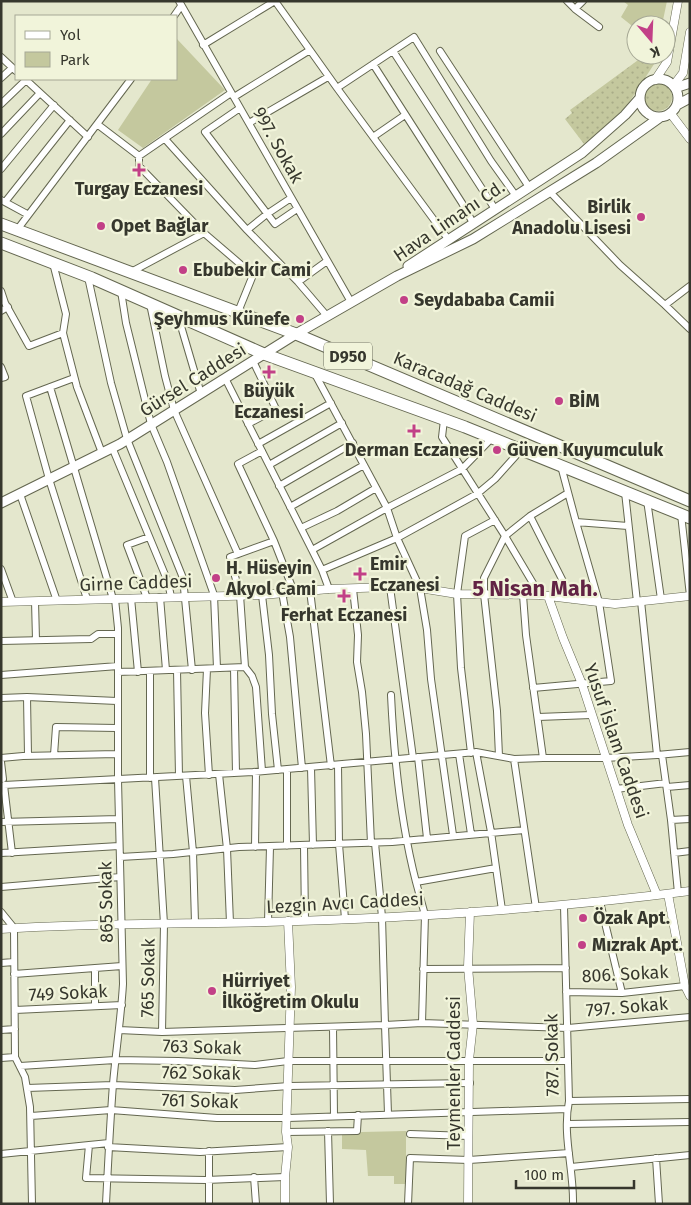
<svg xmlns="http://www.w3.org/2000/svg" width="691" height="1205" font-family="'Fira Sans',sans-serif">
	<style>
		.grass { fill: url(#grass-dots) }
		.park { fill: #c4c89e }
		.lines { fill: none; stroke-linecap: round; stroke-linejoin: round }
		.minor-casing { stroke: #646750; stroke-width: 8 }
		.tertiary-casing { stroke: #646750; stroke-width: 9 }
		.secondary-casing { stroke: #646750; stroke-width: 11 }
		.trunk-casing { stroke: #646750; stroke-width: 13 }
		.minor { stroke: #fff; stroke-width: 6 }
		.tertiary { stroke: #fff; stroke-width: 8 }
		.secondary { stroke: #fff; stroke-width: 9 }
		.trunk { stroke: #fff; stroke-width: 11 }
		.poi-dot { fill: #c24087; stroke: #f1f4da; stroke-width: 2 }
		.labels { text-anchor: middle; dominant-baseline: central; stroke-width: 4.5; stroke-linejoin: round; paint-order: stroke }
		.shield { fill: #f1f4da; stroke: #6e7061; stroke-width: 1 }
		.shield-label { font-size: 16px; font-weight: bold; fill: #36372d }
		.street-label { font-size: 18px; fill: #36372d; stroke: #f1f4da }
		.poi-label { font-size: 18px; font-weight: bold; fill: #36372d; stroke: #f1f4da; text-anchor: start }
		.district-label { font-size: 22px; font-weight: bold; fill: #622344; stroke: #f1f4da }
	</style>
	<defs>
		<pattern id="grass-dots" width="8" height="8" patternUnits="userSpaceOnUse" patternTransform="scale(1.25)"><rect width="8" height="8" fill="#c4c89e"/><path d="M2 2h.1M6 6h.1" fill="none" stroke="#a9ac88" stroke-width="1.8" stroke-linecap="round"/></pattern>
	</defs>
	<rect width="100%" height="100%" fill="#e4e7cd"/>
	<path class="grass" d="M645,55H660L630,101L614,120L584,144L565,119L572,113L570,110Z
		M644 97a14 14 0 1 1 28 0a14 14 0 1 1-28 0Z"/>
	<path class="park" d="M623,1H667L662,25H636V29L621,17L628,5Z
		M177,39L225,90L143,148L118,130L152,79H176Z
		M406,1131V1184H394V1176H368L366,1150L342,1149V1135L362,1132Z"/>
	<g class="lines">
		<g class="minor-casing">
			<path id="minor" d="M179,1L351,302
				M567,1L575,9L583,1
				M575,9L599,27
				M174,16L181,6
				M203,45L275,1L337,88
				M393,51L495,209
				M440,51L529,187
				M1,57L16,71
				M373,64L462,203L473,223
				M1,78L12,68
				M25,79L88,137
				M234,97L310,50
				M1,104L26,80
				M240,108L205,132L275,224L297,209
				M249,123L328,77
				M97,124L139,156L231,93
				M1,134L40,93
				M373,137L405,115
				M165,139L247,230
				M1,169L54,105
				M550,192L620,265L665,305
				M291,198L267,214L247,230L298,282
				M1,200L27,214
				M5,202L70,120
				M17,230L131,79
				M204,233L253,275L238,312
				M448,239L337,88L414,37L491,161L516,196
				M53,263L66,314L63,333L77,387L102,453
				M131,272L204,233L139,166V156
				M88,277L111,383L127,439L183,578L192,670
				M690,286L665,305L690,329
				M1,291L5,303L29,346L63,333
				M121,291L126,323L151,424L167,462L214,595L217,668
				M150,304L165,376L174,410L238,554
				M1,311L8,307
				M178,316L201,394
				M327,316L298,282L327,261
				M1,367L5,377L1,378
				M315,374L387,508L397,538L420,588L427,630L431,679L453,835
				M74,378L26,396L49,479L87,599
				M225,378L312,550
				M50,387L113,599
				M444,420L442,437L505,536L540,595
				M248,424L276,409L253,361
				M258,444L331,403
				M112,447L168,582L171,597
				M262,451L238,464L274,541L294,592
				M269,465L342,423
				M561,466L576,522
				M279,486L353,443
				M625,492L637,602
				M568,493L530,516L572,599
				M20,494L57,601
				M647,500L661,599
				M290,507L364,465
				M681,514L690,596
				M301,528L337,511L376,488
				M1,569L13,602
				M322,570L312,550L387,508L462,469L492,438
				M390,587L413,758
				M329,589L322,570L397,538L477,494L495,479L521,450
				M353,589L358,635L357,662L362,692L366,734L371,843
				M310,590L331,766
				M282,592L290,637L302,768
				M262,595L269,655L272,714L278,770
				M523,595L526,635L543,758
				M160,597L166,670
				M131,598L138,672
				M147,598L127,545L149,537
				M35,601L36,640
				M641,601L657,755
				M1,641L91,639L98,634H118
				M245,667L252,676L256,687L262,771
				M234,668L236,773
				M207,669L205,713L209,775
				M177,670L179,776
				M118,672L245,667L240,595L230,557L274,541
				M1,675L118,666
				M533,688L611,681L599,602L576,522L628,526
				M391,695C394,759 400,820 416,882
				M1,698L27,697
				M538,717L591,715
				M476,752L491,832L502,910
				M471,753L461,668L457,594L465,536L495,520
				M459,754L471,834
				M28,755L27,697L117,701
				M54,755L56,727L117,728
				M662,755L671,820L678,893
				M499,756L497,711L484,594V578L505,536L530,516
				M418,757L427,838
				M1,758L23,756L117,754
				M514,759L536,908
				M1,762L3,779
				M338,765L339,844L345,919
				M311,768L313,845
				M219,774L227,849L230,923
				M186,776L193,852L195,923
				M150,778V671
				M155,778L164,924L162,1032
				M667,787L690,785
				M616,789L666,783
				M671,820L690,819
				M1,822L119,819
				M375,843L382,917L385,1025L422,1023
				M287,846V769
				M304,846L305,920
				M255,847L256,772
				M1,853L119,846
				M12,853L4,785L253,772L476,752L514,759L543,758H605L657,755L690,752
				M674,853L690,851
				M120,857L173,854L239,847L392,842L524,830
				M496,868L416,882L425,915L422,1023L568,1028L690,1017
				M1,887L120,877
				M600,902L622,993
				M564,906L569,1101C562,1135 574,1170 573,1204
				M1,912L14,928L15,1057L25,1077L30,1107L32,1204
				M268,922L270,847
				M1,963L14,962
				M423,969L566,968
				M14,974L122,966
				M566,992L622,993L685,986
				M95,1006V968
				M15,1010L122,1005
				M333,1027L334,1116
				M1,1030L15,1029
				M119,1030L162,1032L385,1025L388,1114
				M1,1058L15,1057
				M20,1066L115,1060L178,1061L255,1065L288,1061H568
				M27,1088L113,1085L235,1090L289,1086L470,1083
				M569,1101L690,1099
				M31,1116L111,1110L217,1118H288L567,1109
				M568,1124L690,1122
				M328,1131L330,1204
				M286,1132L357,1131L358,1115
				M410,1134L469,1136
				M89,1145L109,1143
				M108,1147L200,1152L288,1147
				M209,1151V1204
				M1,1154L89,1145L86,1178L206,1180L285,1177
				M656,1158L659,1204
				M571,1167L690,1155
				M254,1177L256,1204
				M106,1204C108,1164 110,1124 113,1084C116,1050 121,1018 123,984L118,780V628L115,599
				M408,1204L410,1158L469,1160L569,1153"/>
		</g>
		<g class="tertiary-casing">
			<path id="tertiary" d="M655,80L667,62L678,1
				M673,86L683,73L690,32
				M671,114L690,139
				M548,596L563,638L582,684L628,825L657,895
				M1,602L262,595L329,589L390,587L420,588L457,594L540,595L615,604L690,596
				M668,894L685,986L690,996
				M1,929C89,923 178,924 266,922C408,918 550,909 690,891
				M285,1204V1177L288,1147L286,1132L291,987L288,921
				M468,1204L469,1060L473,1024L468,967L470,912"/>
		</g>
		<g class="secondary-casing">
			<path id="secondary" d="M640 98a19 19 0 1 1 38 0a19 19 0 1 1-38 0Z
				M675,88L690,83
				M677,105L690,98
				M408,266L582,153L625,115L640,98
				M1,503L120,444L296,334L397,276L473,239L596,163L659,118"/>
		</g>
		<g class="trunk-casing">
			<path id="trunk" d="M1,224L296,334L690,501
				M1,243L92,278L264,354L465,427L690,518"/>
		</g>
		<use href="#minor" class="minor"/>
		<use href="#tertiary" class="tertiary"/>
		<use href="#secondary" class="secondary"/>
		<use href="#trunk" class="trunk"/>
	</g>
	<g class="poi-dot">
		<path d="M136.5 162.5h5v5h5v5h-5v5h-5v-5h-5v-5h5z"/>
		<circle cx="641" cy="217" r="5"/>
		<circle cx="101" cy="226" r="5"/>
		<circle cx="183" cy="270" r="5"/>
		<circle cx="404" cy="300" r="5"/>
		<circle cx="300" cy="319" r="5"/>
		<path d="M266.5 364.5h5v5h5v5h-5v5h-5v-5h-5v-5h5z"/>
		<circle cx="559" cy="401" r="5"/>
		<path d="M411.5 423.5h5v5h5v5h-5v5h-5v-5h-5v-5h5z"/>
		<circle cx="497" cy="450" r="5"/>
		<path d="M357.5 566.5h5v5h5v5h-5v5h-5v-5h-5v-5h5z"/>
		<circle cx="216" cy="578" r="5"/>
		<path d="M341.5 588.5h5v5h5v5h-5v5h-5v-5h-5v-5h5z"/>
		<circle cx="583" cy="918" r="5"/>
		<circle cx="582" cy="945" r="5"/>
		<circle cx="212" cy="991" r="5"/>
	</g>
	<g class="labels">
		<rect class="shield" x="324" y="342.5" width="48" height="27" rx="4"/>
		<g class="shield-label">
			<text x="348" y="356">D950</text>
		</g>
		<g class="street-label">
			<text transform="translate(278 145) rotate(61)">997. Sokak</text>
			<text transform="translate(449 221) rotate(-34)">Hava Limanı Cd.</text>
			<text transform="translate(193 380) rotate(-32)">Gürsel Caddesi</text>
			<text transform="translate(465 387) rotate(23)">Karacadağ Caddesi</text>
			<text transform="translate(136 583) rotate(-2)">Girne Caddesi</text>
			<text transform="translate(616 741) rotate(71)">Yusuf İslam Caddesi</text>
			<text transform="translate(106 902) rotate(-91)">865 Sokak</text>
			<text transform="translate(345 903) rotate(-3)">Lezgin Avcı Caddesi</text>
			<text transform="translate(625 974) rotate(-3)">806. Sokak</text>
			<text transform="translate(148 978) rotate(-89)">765 Sokak</text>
			<text transform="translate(68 993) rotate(-3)">749 Sokak</text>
			<text transform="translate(627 1007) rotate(-5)">797. Sokak</text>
			<text transform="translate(202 1047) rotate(2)">763 Sokak</text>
			<text transform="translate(552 1055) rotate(-91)">787. Sokak</text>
			<text transform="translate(201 1073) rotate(1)">762 Sokak</text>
			<text transform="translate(454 1073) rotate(-90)">Teymenler Caddesi</text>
			<text transform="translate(200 1101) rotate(2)">761 Sokak</text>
		</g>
		<g class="poi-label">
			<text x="139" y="189" text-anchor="middle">Turgay Eczanesi</text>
			<text x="631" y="207" text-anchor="end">Birlik<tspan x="631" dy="21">Anadolu Lisesi</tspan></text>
			<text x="111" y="226">Opet Bağlar</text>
			<text x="193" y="270">Ebubekir Cami</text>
			<text x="414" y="300">Seydababa Camii</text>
			<text x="290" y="319" text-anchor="end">Şeyhmus Künefe</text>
			<text x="269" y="391" text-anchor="middle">Büyük<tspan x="269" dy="21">Eczanesi</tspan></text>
			<text x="569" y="401">BİM</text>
			<text x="414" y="450" text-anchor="middle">Derman Eczanesi</text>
			<text x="507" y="450">Güven Kuyumculuk</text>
			<text x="370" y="564">Emir<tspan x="370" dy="21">Eczanesi</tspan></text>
			<text x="226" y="568">H. Hüseyin<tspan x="226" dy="21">Akyol Cami</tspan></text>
			<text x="344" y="615" text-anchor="middle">Ferhat Eczanesi</text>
			<text x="593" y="918">Özak Apt.</text>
			<text x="592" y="945">Mızrak Apt.</text>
			<text x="222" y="981">Hürriyet<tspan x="222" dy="21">İlköğretim Okulu</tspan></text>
		</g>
		<g class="district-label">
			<text x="535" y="588">5 Nisan Mah.</text>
		</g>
	</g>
	<rect width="691" height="1205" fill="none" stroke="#36372d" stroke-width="5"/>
	<rect x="15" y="15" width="162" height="65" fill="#f1f4da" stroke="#a6a895"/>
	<rect x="25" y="31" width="25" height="8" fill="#ffffff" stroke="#a6a895"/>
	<text x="60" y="40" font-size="15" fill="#36372d">Yol</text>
	<rect x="25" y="52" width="25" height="15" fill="#c4c89e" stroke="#a6a895"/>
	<text x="60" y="65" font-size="15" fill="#36372d">Park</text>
	<g transform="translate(651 40) rotate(161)"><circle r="24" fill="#f1f4da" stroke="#a6a895"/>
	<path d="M0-4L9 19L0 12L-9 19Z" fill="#c24087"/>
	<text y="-8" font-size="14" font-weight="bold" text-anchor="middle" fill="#36372d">K</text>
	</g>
	<path d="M516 1180v8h118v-8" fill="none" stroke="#36372d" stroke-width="2.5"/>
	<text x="524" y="1180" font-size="15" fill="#36372d" stroke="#f1f4da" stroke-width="4" paint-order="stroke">100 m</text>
</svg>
